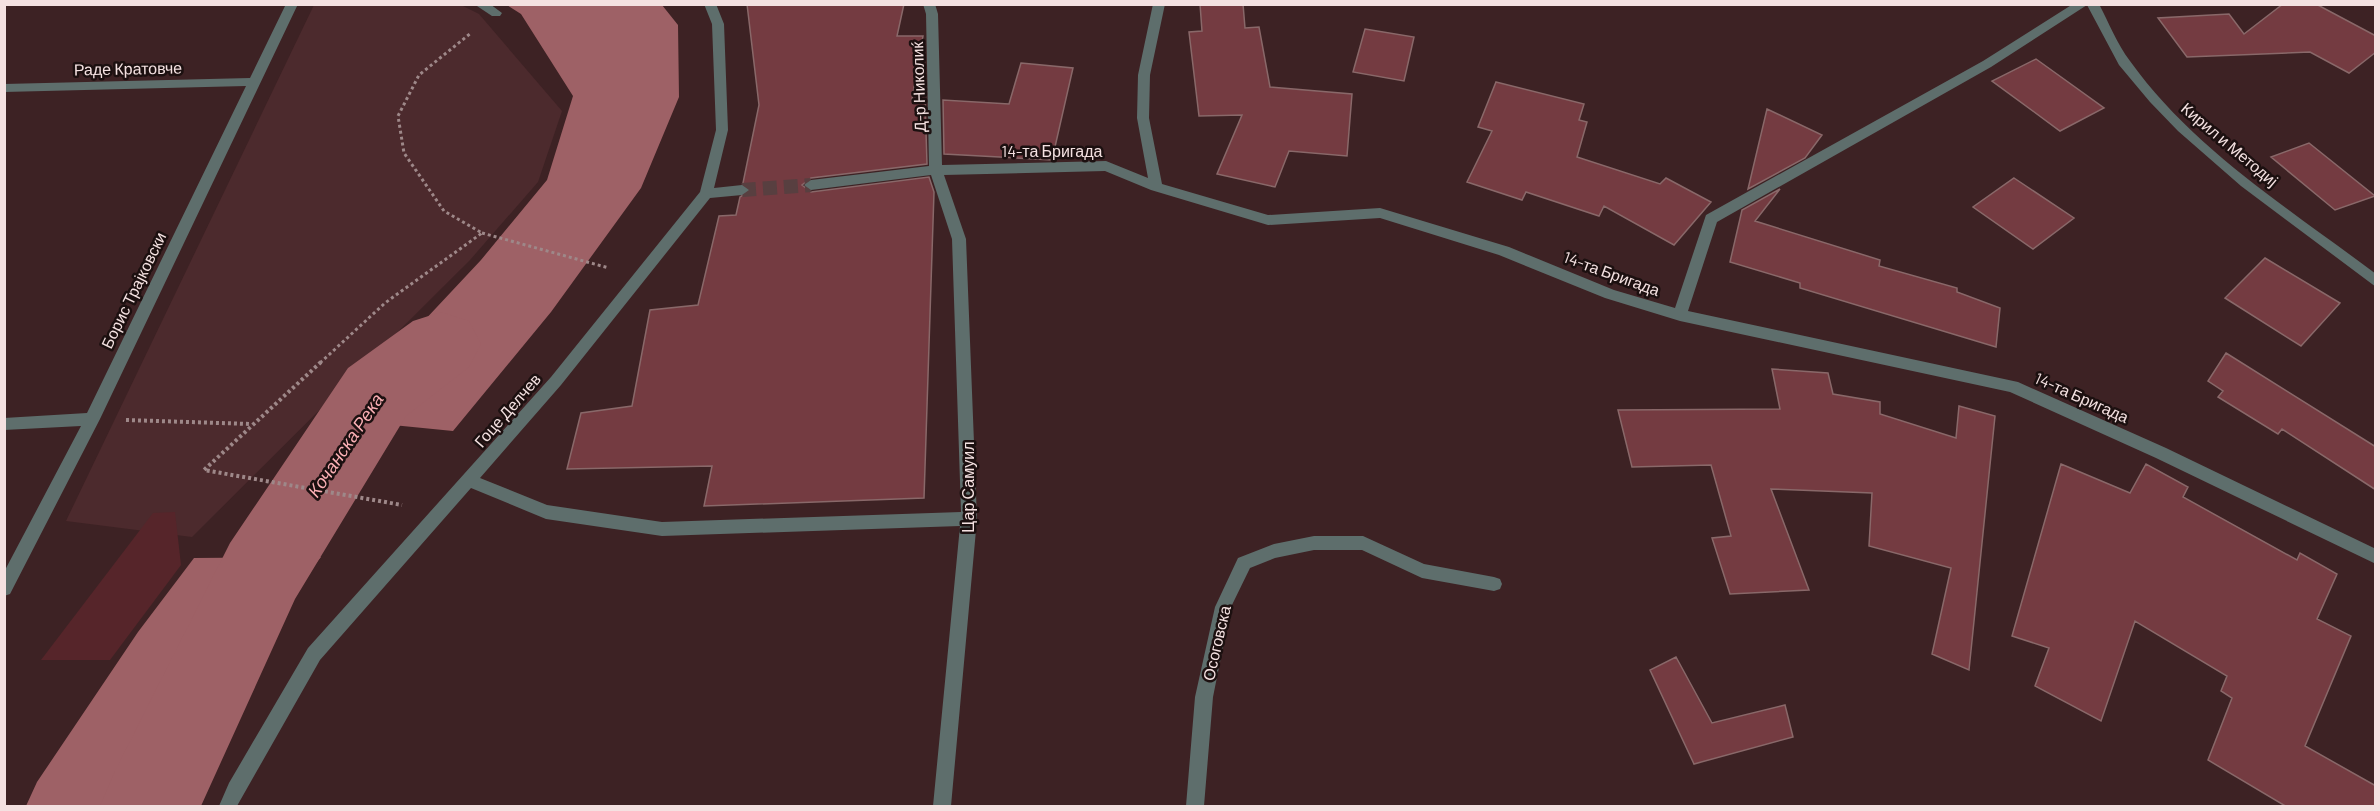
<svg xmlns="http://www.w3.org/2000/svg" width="2380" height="811" font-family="Barlow,sans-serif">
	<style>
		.built { fill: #4c2a2d }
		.green { fill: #56252a }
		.water { fill: #9e6166 }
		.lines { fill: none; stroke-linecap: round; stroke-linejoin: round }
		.river { fill: #9e6166; fill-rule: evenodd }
		.building { fill: #743b41; stroke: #896869; stroke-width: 1.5 }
		.minor-tunnel { stroke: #583f40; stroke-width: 14; stroke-dasharray: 14 7; stroke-linecap: butt }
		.path-far1 { stroke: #9e8889; stroke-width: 3; stroke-dasharray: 3 3; stroke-linecap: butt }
		.path { stroke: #9e8889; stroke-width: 4; stroke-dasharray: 3 3; stroke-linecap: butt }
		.minor { fill: #5e6e6c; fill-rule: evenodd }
		.labels { text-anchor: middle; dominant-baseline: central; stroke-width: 5; stroke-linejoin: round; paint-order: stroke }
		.street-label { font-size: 16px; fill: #f4e1e1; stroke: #1c1010 }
		.water-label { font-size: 18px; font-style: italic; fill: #fbb0b5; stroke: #1c1010 }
	</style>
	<rect width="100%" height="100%" fill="#3d2224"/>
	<path class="built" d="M314,5H461L479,14L562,111L538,182L470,260L192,537L66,521Z"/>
	<path class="green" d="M175,512L181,565L110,660H41L153,513Z"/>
	<path class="water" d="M507,5H662L678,25L679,97L641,188L551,312L453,431L332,419L481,260L547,180L573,96L521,14Z
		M321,557L254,635L177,806H26L37,782L138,632L194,558Z"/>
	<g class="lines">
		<path class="river" d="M441,312L469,321L481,344L469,367L406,416L295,599L201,806H100L115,771L230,543L348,368L413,321Z"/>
	</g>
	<path class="building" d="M747,4H904L897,36H923L912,99H925L927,164L811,178L802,185L811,192L929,177L934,192L924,498L704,506L712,466L567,469L581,413L632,406L650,310L698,305L719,216L736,215L740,197L751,190L743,183L759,105Z
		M1200,4H1243L1245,28L1259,27L1270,87L1352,94L1347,156L1289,151L1275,187L1217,174L1242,115L1199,116L1189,32L1202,31Z
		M2283,4H2316L2376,36V52L2349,73L2310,52L2187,57L2158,18L2229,14L2244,34Z
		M1365,29L1414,37L1404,81L1353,72Z
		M2036,59L2104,108L2060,131L1992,81Z
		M1021,63L1073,68L1052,160L944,154L943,100L1009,104Z
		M1496,82L1584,104L1579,120L1587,122L1577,157L1660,184L1666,178L1711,202L1674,245L1604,206L1599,216L1526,192L1522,200L1467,182L1492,131L1478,127Z
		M1767,109L1822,135L1805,158L1748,189Z
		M2309,143L2375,196L2335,210L2271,157Z
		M2014,178L2074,218L2033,249L1973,207Z
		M1780,189L1755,221L1880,260L1879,266L1957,288V292L2000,308L1996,347L1800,288V283L1730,262L1742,210Z
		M2265,258L2340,303L2301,346L2225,298Z
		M2226,353L2376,447V490L2282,429L2278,434L2218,397L2223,391L2208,381Z
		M1772,369L1828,373L1833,394L1880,402V414L1956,438L1959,406L1995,416L1969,670L1932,654L1951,568L1869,546L1872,493L1771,489L1809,590L1730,594L1712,538L1731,536L1711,465L1632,467L1618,410L1780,409Z
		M2061,464L2130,493L2146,464L2188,487L2183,497L2297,560L2300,553L2337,574L2317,619L2351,636L2305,746L2376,786V807H2287L2208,760L2232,698L2221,691L2227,676L2135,621L2101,721L2035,686L2049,648L2012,636Z
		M1676,657L1712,723L1785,705L1793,737L1694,764L1650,670Z"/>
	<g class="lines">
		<path class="minor-tunnel" d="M742,190L811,185"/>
		<path class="path-far1" d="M482,233L609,268
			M320,363L385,303L482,233L444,211L404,153L398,116L419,75L471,33"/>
		<path class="path" d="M321,362L204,470L402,505
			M126,420L251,424"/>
		<path class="minor" d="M286,4H298L100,419L10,594L4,596V572L81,426L4,430V418L87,413L246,86L4,92V84L250,78Z
			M474,4H490L502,13L500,16H492Z
			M704,4H716L724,24L728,130L714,188L742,185L749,190L742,195L710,198L561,385L480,478L547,505L662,522L961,512L952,239L931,175L811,190L804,185L811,180L929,166L926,14L923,4H935L938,14L942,165L1106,161L1148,178L1137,118L1138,75L1153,4H1165L1150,75L1149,118L1162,184L1268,215L1380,208L1509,247L1614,290L1675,308L1706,215L1983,61L2073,4H2099C2109,23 2117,44 2130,61C2193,149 2291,210 2376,274V287L2241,186L2178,131L2150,102L2119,65L2087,5L1991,67L1717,222L1688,311L2018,382L2166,448L2376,549V564L2156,458L2010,392L1680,321L1605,298L1499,255L1380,218L1268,225L1151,190L1105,171L944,175L966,239L977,519L951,806H933L960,526L662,536L546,519L471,488L320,660L237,806H219L229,783L308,648L551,377L700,192L716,130L712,24Z
			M1314,536H1363L1424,564L1494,577L1500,579L1502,584L1500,589L1494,591L1422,578L1362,550H1314L1275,558L1250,568L1231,607L1213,697L1204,806H1186L1195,697L1215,607L1238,558L1274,544Z"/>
	</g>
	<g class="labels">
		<g class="street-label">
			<text transform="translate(128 68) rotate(-1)">Раде Кратовче</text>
			<text transform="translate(918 87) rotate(-92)">Д-р Николиќ</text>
			<text transform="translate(2230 144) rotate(40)">Кирил и Методиј</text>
			<text x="1052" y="150">14-та Бригада</text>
			<text transform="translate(1612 273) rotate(20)">14-та Бригада</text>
			<text transform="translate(133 290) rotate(-64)">Борис Трајковски</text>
			<text transform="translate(2082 397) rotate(24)">14-та Бригада</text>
			<text transform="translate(507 410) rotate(-49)">Гоце Делчев</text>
			<text transform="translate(967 487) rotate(-90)">Цар Самуил</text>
			<text transform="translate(1216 643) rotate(-77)">Осоговска</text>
		</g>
		<g class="water-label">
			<text transform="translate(345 445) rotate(-56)">Кочанска Река</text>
		</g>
	</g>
	<rect width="2380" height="811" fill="none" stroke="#f4e1e1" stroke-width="12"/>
</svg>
